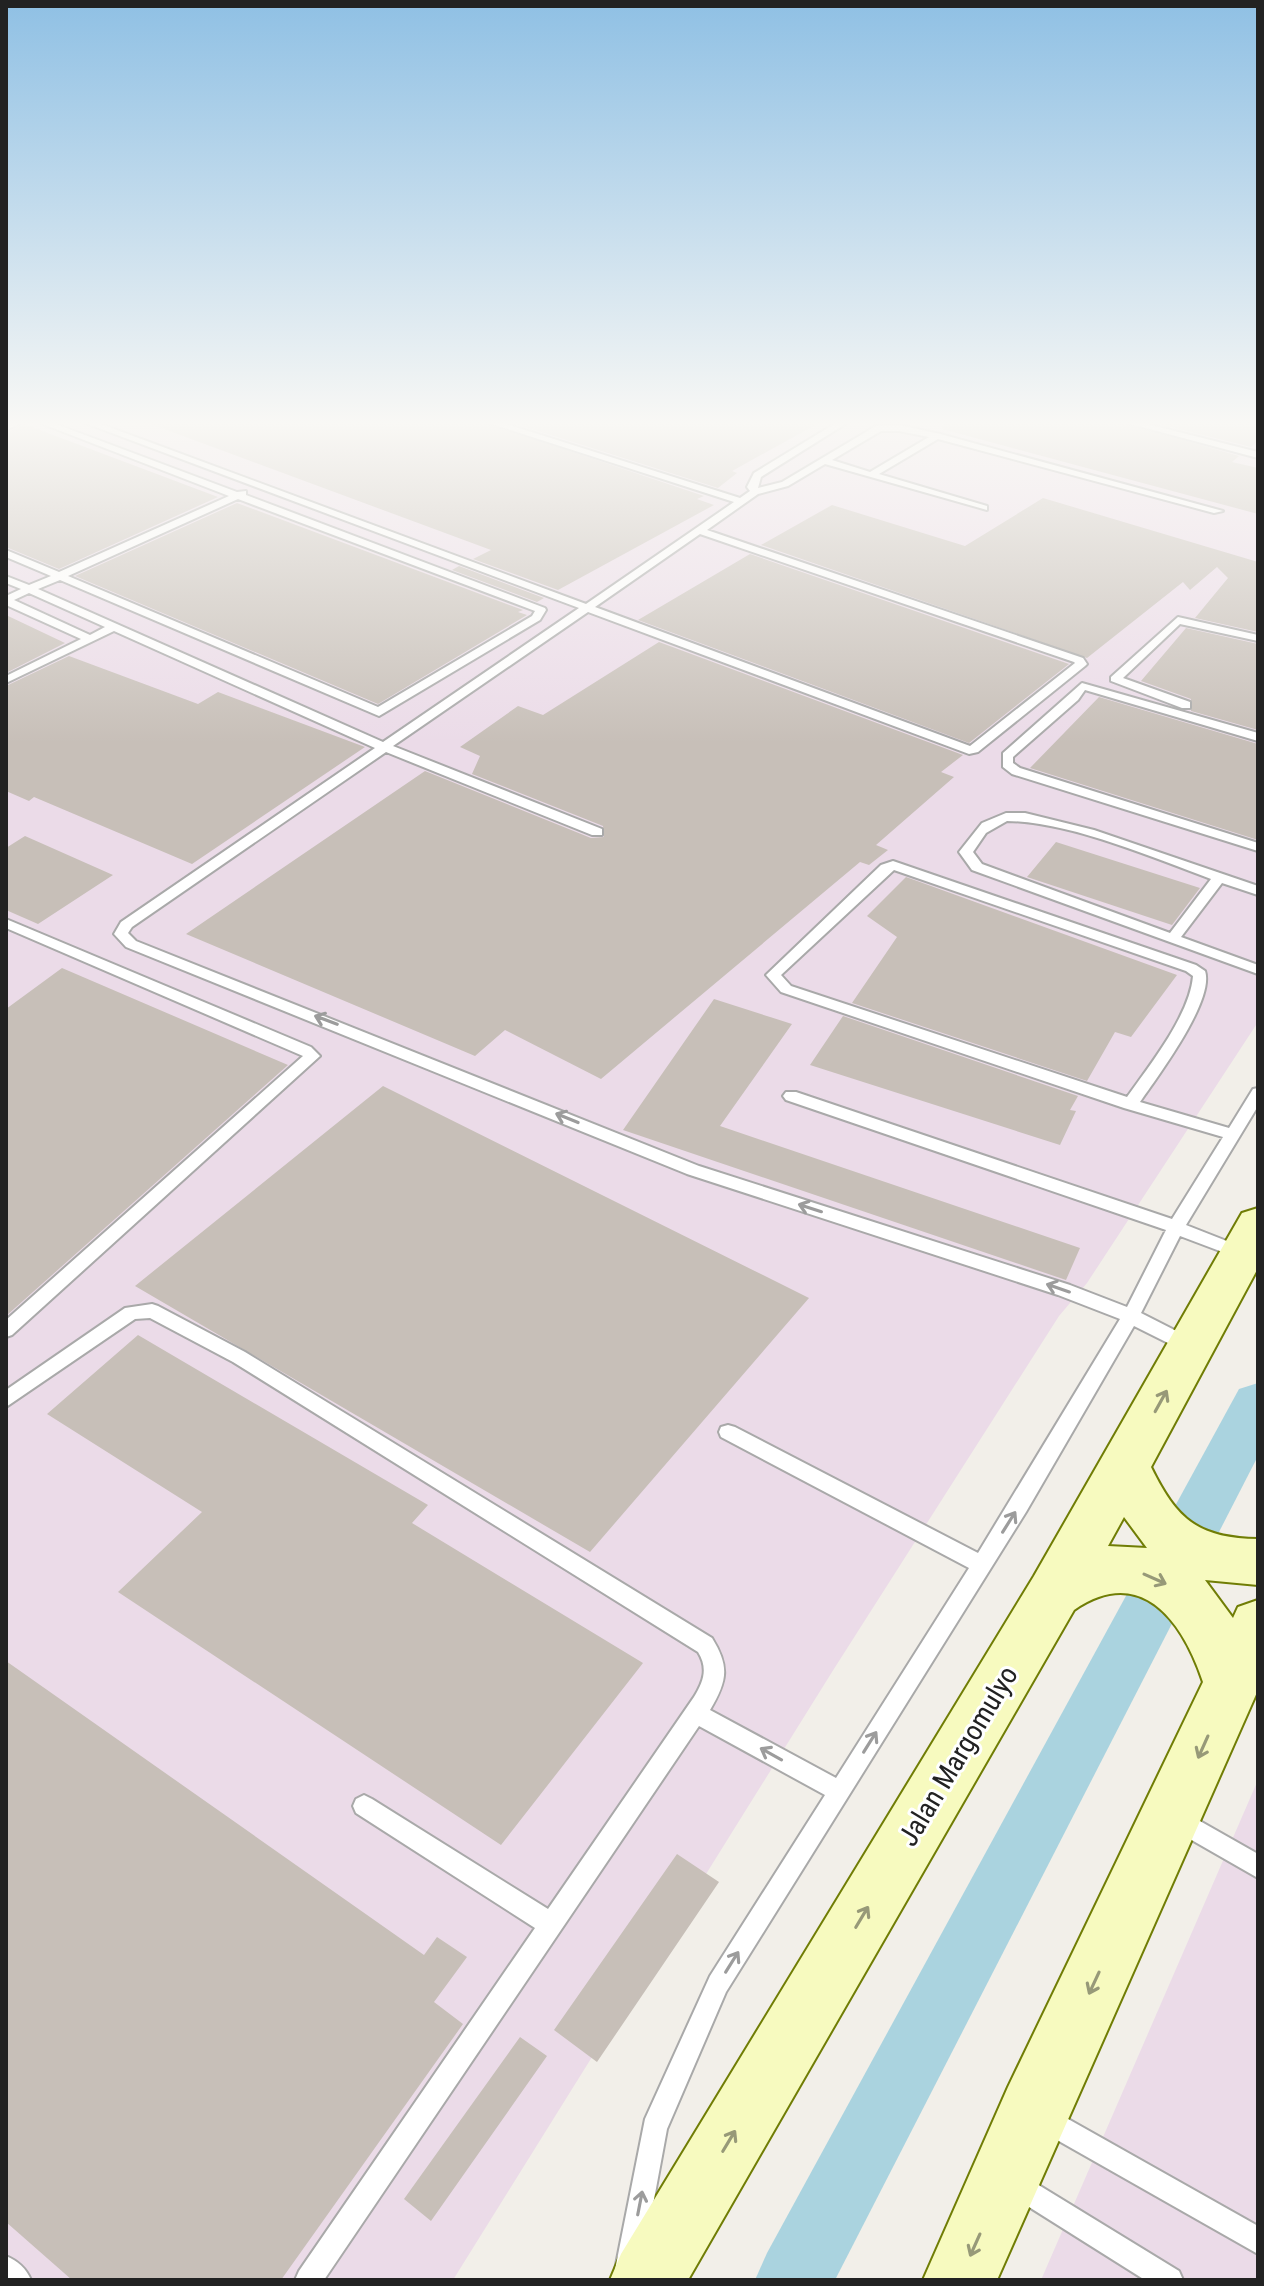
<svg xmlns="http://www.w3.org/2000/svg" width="1264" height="2286" font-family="'Roboto Condensed',sans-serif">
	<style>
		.industrial { fill: #ebdbe8 }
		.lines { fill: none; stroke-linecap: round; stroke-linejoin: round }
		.river { fill: #aad3df; fill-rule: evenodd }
		.building { fill: #c7bfb8 }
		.lane-casing { stroke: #a9a9a9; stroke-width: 4 }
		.secondary-casing { stroke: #707d05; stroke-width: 4 }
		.lane { fill: #fff; fill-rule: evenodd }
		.secondary { fill: #f7fabf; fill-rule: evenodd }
		.oneway { stroke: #9c9c9c }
		.oneway2 { stroke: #979978 }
		.labels { text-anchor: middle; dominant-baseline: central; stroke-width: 6; stroke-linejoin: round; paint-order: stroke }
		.near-street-label { font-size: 28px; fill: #222; stroke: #fff }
	</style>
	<rect width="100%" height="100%" fill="#f2efe9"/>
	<path class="industrial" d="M6,423H1258V1022L1087,1283L1059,1316L832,1672L453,2280H6Z
		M1258,1780V2280H1041Z"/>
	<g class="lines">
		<path class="river" d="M1258,1383V1456L835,2280H755L767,2253L1239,1389Z"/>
	</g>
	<path class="building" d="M148,423H486L704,496L697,499L714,505L558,590L473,559L491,550Z
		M513,423H819L732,471L737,473L718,488Z
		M943,423H1124L1239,456L1232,462L1258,468V514L942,429Z
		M1155,423H1258V441L1251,447Z
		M24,424L218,497L59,569L6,547V433Z
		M1043,498L1258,562V632L1195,618L1228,578L1217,567L1190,590L1183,582L1087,658L761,545L832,505L965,546Z
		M237,503L523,610L518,612L527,615L378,704L75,576Z
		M750,554L1069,664L969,743L638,620Z
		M459,566L544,598L537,602L452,570Z
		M6,615L65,643L6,673Z
		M1186,628L1258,644V730L1191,711V699L1141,681Z
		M659,642L963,755L941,772L954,777L876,845L888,850L869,865L860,862L601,1079L505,1030L475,1056L186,934L425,771L591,838L604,837L603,826L472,774L480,756L460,747L518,706L543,715Z
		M69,656L198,704L218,692L365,747L192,864L34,797L29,801L6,791V686Z
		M1099,697L1258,744V840L1030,768Z
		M25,836L113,875L38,924L6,910V848Z
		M1056,842L1200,888L1172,925L1027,877Z
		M906,877L920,882L1177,975L1131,1037L1115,1032L1087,1081L852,1003L897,937L867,916Z
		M62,968L288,1065L6,1316V1009Z
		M714,999L792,1024L720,1126L1080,1248L1066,1280L623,1130Z
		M843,1016L1078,1096L1070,1110L1076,1111L1060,1145L810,1065Z
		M383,1086L809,1298L590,1552L135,1286Z
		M138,1335L428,1505L412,1523L643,1663L501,1845L118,1592L202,1512L47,1414Z
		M6,1661L424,1955L437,1937L467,1957L434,2002L463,2024L281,2280H72L6,2222Z
		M677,1854L719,1882L597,2062L554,2030Z
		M520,2037L547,2056L431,2221L404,2199Z"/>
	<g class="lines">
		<g class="lane-casing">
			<path id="lane" d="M21,423L6,430V424Z
				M40,423H53L237,492L246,491V495L545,608L546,610L540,620L379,716L60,580L38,589L383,742L579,608L85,423H98L586,604L734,502L489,423H503L740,498L750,491L747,487L754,473L836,423H847L761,477L758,488L782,482L876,426L899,425L940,434L1223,511L1214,513L938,439L879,474L987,506V510L825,464L788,486L758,494L707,530L1083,658L1087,664L1085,666L978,752L969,754L588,612L393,746L602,829V835H592L386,752L132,927L128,933L136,941L699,1166L1070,1285L1127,1307L1166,1230L786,1100L783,1096L786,1092H796L1172,1219L1223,1137L1124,1108L781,992L766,975L881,865L893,861L1196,965L1205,971C1215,1000 1158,1076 1140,1102L1229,1128L1253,1089L1258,1088V1106L1186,1225L1247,1249L1250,1253L1247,1257L1241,1259L1180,1236L1141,1313L1194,1340L1197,1345L1194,1350L1188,1352L1182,1350L1134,1326L1026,1512L726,1992L667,2129L639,2280H613L645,2119L710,1976L825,1795L699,1726L324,2280H295L299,2271L535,1928L356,1813L353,1806L356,1799L364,1795L372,1799L548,1909L694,1697C704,1681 708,1668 698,1652L233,1362L150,1318L135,1319L6,1407V1390L125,1308L152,1304L158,1306L245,1352L712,1638C730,1667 727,1681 710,1710L836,1778L969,1568L721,1437L719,1432L721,1427L728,1425L735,1427L978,1553L1120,1319L1058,1295L687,1174L126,947L114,934L121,922L375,748L114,631L6,683V676L81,639L6,605V596L21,589L6,583V576L29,585L51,576L6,557V550L59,572L229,496ZM881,431H899L929,437L870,472L832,460ZM238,499L535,611L532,616L378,707L68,576ZM700,534L1074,662L1075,663L970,746L595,607ZM29,593L105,627L90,635L14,600ZM894,870L1186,971L1193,976C1190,1015 1149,1066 1127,1097L791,986L781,975Z
				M1127,423H1143L1258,452V458Z
				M1178,617L1258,635V641L1180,624L1123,678L1190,702V708H1182L1111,681V677Z
				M1082,683L1258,733V741L1085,690L1078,700L1013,757V763L1020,768L1258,843V851L1012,774L1003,767V753Z
				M1006,813H1025L1094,830L1258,886V895L1222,883L1181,937L1258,965V974L972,870L959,852L982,823ZM1007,821C1070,822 1151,857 1211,879L1170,933L982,864L973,852L986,833Z
				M6,919L311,1047L320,1056L12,1335L6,1337V1320L303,1056L6,928Z
				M1177,1808L1258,1854V1878L1169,1827L1166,1819L1169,1811Z
				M1045,2106L1258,2226V2254L1036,2128L1032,2119L1036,2110Z
				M1019,2173L1179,2271L1183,2280H1145L1010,2195L1006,2186L1010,2177Z
				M6,2256C18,2261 26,2268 31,2280H6Z"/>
		</g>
		<g class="secondary-casing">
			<path id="secondary" d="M1258,1208V1268L1151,1467C1177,1520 1198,1538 1258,1539V1585L1205,1580L1233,1618L1238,1607L1258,1600V1690L997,2280H923L1008,2087L1203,1682C1182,1620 1141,1564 1074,1610L688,2280H610L621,2254L1034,1576L1242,1213ZM1124,1517L1147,1548L1108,1546Z"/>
		</g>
		<use href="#lane" class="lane"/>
		<use href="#secondary" class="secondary"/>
	</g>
	<defs><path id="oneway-shaft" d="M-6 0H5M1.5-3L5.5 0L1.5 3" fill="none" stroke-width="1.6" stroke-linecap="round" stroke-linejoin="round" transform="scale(2)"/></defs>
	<g class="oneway">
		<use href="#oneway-shaft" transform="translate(326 1020) rotate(-159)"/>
		<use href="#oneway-shaft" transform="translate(567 1118) rotate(-158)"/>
		<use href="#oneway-shaft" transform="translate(810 1208) rotate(-162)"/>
		<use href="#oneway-shaft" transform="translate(1058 1288) rotate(-161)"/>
		<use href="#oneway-shaft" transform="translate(1009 1522) rotate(-58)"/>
		<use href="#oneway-shaft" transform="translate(870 1742) rotate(-58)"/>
		<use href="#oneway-shaft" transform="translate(771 1754) rotate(-151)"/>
		<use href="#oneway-shaft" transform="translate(732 1962) rotate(-58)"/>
		<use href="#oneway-shaft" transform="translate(640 2203) rotate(-79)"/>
	</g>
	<g class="oneway2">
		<use href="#oneway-shaft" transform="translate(1161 1401) rotate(-61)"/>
		<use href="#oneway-shaft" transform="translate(1155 1579) rotate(24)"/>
		<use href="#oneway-shaft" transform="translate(1203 1747) rotate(114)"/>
		<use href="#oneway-shaft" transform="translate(862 1917) rotate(-59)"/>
		<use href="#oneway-shaft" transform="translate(1094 1983) rotate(115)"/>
		<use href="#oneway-shaft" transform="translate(729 2141) rotate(-59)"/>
		<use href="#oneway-shaft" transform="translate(975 2245) rotate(114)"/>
	</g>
	<linearGradient id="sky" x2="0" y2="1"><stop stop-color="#8fc0e4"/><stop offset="0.57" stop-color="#f9f8f5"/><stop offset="1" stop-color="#f9f8f5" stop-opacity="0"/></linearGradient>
	<rect width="1264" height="743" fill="url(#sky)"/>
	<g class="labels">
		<g class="near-street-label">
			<text transform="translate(958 1756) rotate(-59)">Jalan Margomulyo</text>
		</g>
	</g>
	<rect width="1264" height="2286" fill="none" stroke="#222222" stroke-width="16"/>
</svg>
